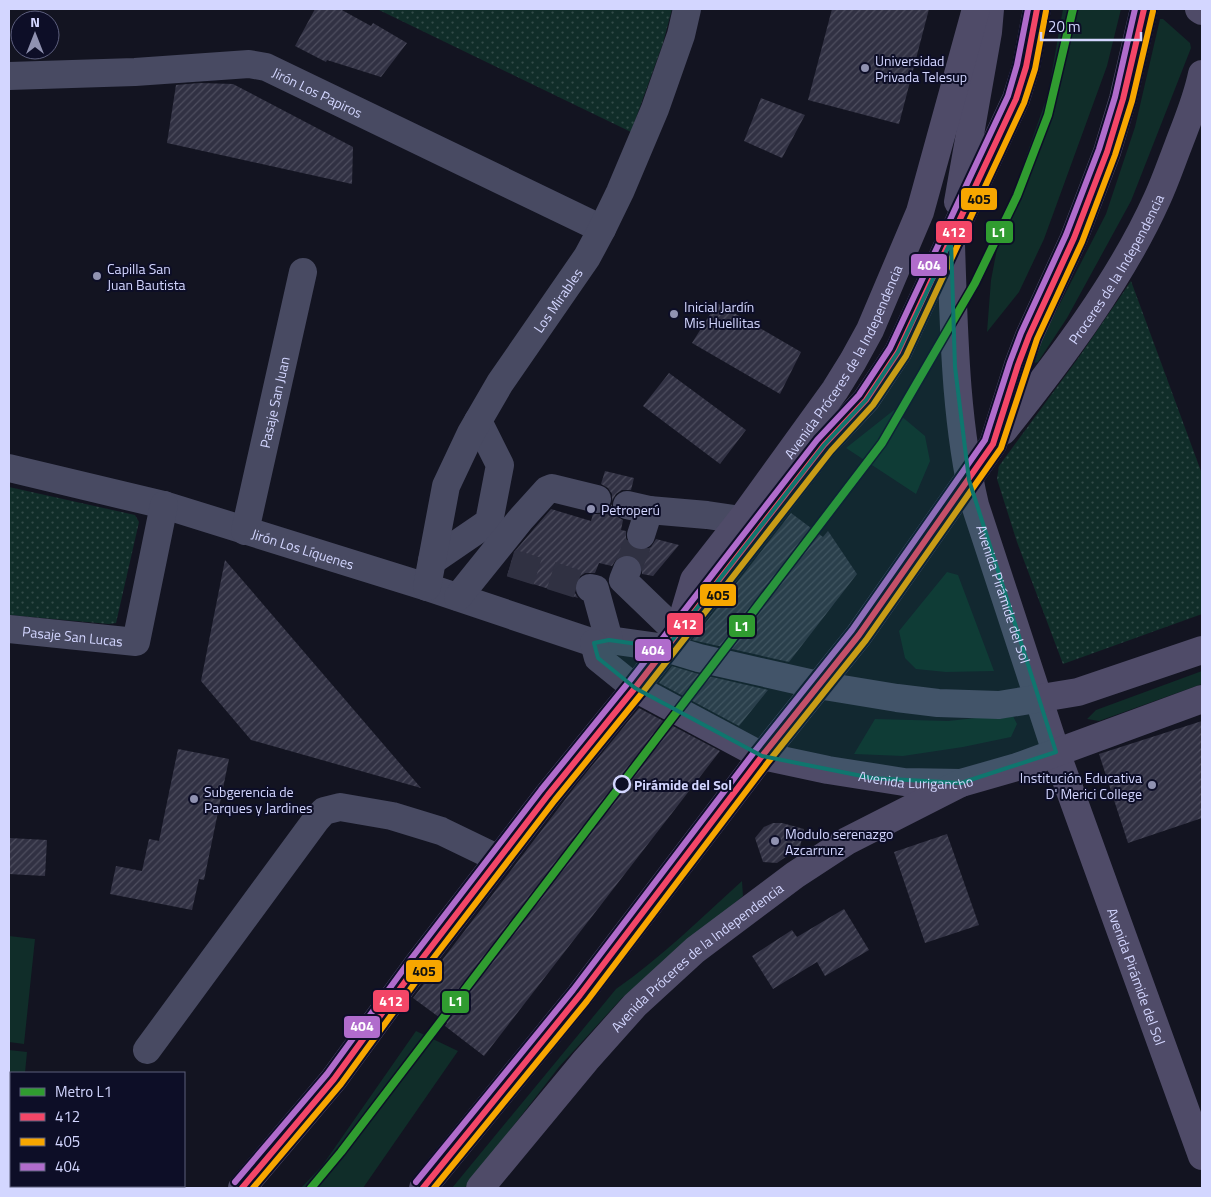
<svg xmlns="http://www.w3.org/2000/svg" width="1211" height="1197" font-family="'Titillium Web',sans-serif">
	<style>
		.grass { fill: #102d29 }
		.park { fill: url(#park-dots) }
		.building { fill: url(#building-hatch) }
		.lines { fill: none; stroke-linecap: round; stroke-linejoin: round }
		.minor-tunnel { stroke: #303142; stroke-width: 28; stroke-dasharray: 28 14; stroke-linecap: butt }
		.minor { stroke: #484a62; stroke-width: 28 }
		.major { stroke: #4f4b68; stroke-width: 28 }
		.bus-1-casing { stroke: #0d0e27; stroke-width: 10 }
		.bus-2-casing { stroke: #0d0e27; stroke-width: 10 }
		.bus-3-casing { stroke: #0d0e27; stroke-width: 10 }
		.bus-1 { stroke: #f34667; stroke-width: 6 }
		.bus-2 { stroke: #f7a600; stroke-width: 6 }
		.bus-3 { stroke: #b06ccc; stroke-width: 6 }
		.metro-1-casing { stroke: #0d0e27; stroke-width: 11 }
		.metro-1 { stroke: #309c30; stroke-width: 8 }
		.marked { fill: #0f766e; fill-opacity: 0.2; stroke: #0f766e; stroke-width: 4; stroke-linejoin: round }
		.poi-dot { fill: #9092b1; stroke: #0d0e27; stroke-width: 2 }
		.stop-dot { fill: #0d0e27; stroke: #d3d6ff; stroke-width: 2.5 }
		.labels { text-anchor: middle; dominant-baseline: central; stroke-width: 4; stroke-linejoin: round; paint-order: stroke }
		.poi-label { font-size: 14px; fill: #d3d6ff; stroke: #0d0e27; text-anchor: start }
		.street-label { font-size: 14px; fill: #d3d6ff; stroke: #0d0e27 }
		.stop-label { font-size: 14px; font-weight: bold; fill: #d3d6ff; stroke: #0d0e27; text-anchor: start }
		.line-badge { stroke: #0d0e27; stroke-width: 2 }
		.badge-label { font-size: 14px; text-anchor: middle; font-weight: bold; fill: #fff }
		.pale-badge-label { font-size: 14px; text-anchor: middle; font-weight: bold; fill: #111 }
	</style>
	<defs>
		<pattern id="park-dots" width="8" height="8" patternUnits="userSpaceOnUse" patternTransform="scale(1.25)"><rect width="8" height="8" fill="#102d29"/><path d="M2 2h.1M6 6h.1" fill="none" stroke="#324b49" stroke-width="1.8" stroke-linecap="round"/></pattern>
		<pattern id="building-hatch" width="6" height="6" patternUnits="userSpaceOnUse" patternTransform="scale(1.25)"><rect width="6" height="6" fill="#313143"/><path d="M-1 1l2-2M0 6l6-6M5 7l2-2" fill="none" stroke="#4e4e5f"/></pattern>
	</defs>
	<rect width="100%" height="100%" fill="#131421"/>
	<path class="grass" d="M1063,9H1121L1107,66L1044,239L1019,292L987,332L991,280L1001,228L1048,94Z
		M1160,19H1163L1190,43L1191,48L1131,201L1067,318L1038,362L1035,363L1031,360L1106,214L1135,127Z
		M894,410L925,436L930,461L916,494L846,448Z
		M947,572L958,575L994,671L946,672L916,669L905,658L899,631Z
		M1202,671V684L1099,721L1087,719L1096,710Z
		M1012,714L1017,724L1011,737L963,747L903,756L854,754L875,719L948,721Z
		M742,881L743,896L622,998L559,1067L465,1188H452L616,989C662,957 701,918 742,881Z
		M9,936L35,939L24,1044L9,1042Z
		M416,1031L458,1051L363,1188H301L322,1166Z
		M9,1050L27,1052L25,1073H11V1151L9,1150Z"/>
	<path class="park" d="M377,9H672L663,43L631,132Z
		M1131,281L1202,474V614L1063,664L1017,542L997,479L999,466L1079,357Z
		M9,487L135,515L139,522L116,623L109,624L9,615Z"/>
	<path class="building" d="M315,9H340L371,26L373,23L407,43L381,77L327,60L326,62L295,46Z
		M832,9H929L899,124L808,100Z
		M200,83L233,84L353,147L352,184L167,143L176,85Z
		M761,98L805,115L782,158L744,141Z
		M717,303L801,352L780,394L692,343Z
		M669,373L746,430L720,464L643,406Z
		M605,471L634,478L631,490H622L616,494L612,501V494L608,488L601,484Z
		M612,504V510L616,516L623,520L621,530L626,531V538L629,545L636,550H644L651,547L656,539L679,545L653,576L642,574V567L639,560L632,555H625L617,558L612,566L599,563L595,573H585L579,577L575,585V593L578,598L507,576L514,552L551,509L591,521L593,514H602L608,510Z
		M791,513L823,537L828,531L857,574L789,662L692,640Z
		M225,560L421,788L251,740L201,681Z
		M672,666L695,673L768,690L739,726L659,683Z
		M639,708L720,751L484,1056L445,1026L447,1023L413,998L577,784Z
		M1202,721V818L1128,843L1099,754Z
		M178,749L229,759L204,880L199,879L192,910L110,894L116,866L142,871L149,839L159,841Z
		M773,823H782L804,829L800,847L777,863L763,862L755,838L764,827Z
		M947,834L979,925L925,943L894,852Z
		M9,838L47,840L45,876L9,874Z
		M844,909L869,950L825,976L817,962L773,989L752,956L792,930L797,937Z"/>
	<g class="lines">
		<path class="minor-tunnel" d="M511,563L590,588
			M627,570L641,535"/>
		<g class="minor">
			<path id="s1" d="M9,76L135,72L249,64L266,67L602,229"/>
			<path id="s2" d="M9,468L164,505L427,587L594,643L609,640L666,648"/>
			<path d="M627,505L649,510"/>
			<path id="s3" d="M245,531L303,272"/>
			<path d="M641,535L649,510L707,515L741,520"/>
			<path d="M432,561L489,522L500,465L478,421"/>
			<path d="M627,570L623,580L678,633"/>
			<path id="s4" d="M427,587L446,486L471,433L500,383L587,257L602,229L620,192L655,109L681,35L687,9"/>
			<path d="M590,588L595,589L609,640"/>
			<path d="M458,597L520,520L547,490L552,488L597,499"/>
			<path id="s5" d="M9,629L136,642L164,505"/>
			<path d="M594,643L598,658L635,688"/>
			<path d="M147,1050L316,820L324,811L340,807L392,816L441,831L499,859"/>
		</g>
		<g class="major">
			<path d="M1199,9L1202,11"/>
			<path d="M958,202L988,32L990,9"/>
			<path id="s6" d="M951,245C954,332 955,420 975,505L1056,752L1202,1156"/>
			<path id="s7" d="M1003,431C1059,361 1120,281 1157,199C1165,182 1171,164 1178,146C1187,122 1197,99 1202,74"/>
			<path id="s8" d="M683,617L694,580L741,520L835,390L853,361L870,330L920,212L976,9"/>
			<path d="M666,648L699,658L818,685L897,698L938,703L999,705L1078,692L1202,650"/>
			<path id="s9" d="M635,688L762,756L828,770L904,782L961,783L1017,767L1202,699"/>
			<path d="M242,1188L334,1079L418,964L548,795L635,688L824,445L866,400L898,352L1016,99L1026,67L1037,9"/>
			<path d="M423,1188L580,995L762,756L859,635L993,444L1018,365L1029,336L1074,238L1107,152L1123,99L1144,9"/>
			<path id="s10" d="M480,1188L586,1060L635,1005L695,950L795,875L847,841L961,783"/>
		</g>
		<g class="bus-1-casing">
			<path id="bus-1" d="M242,1188L334,1079L418,964L548,795L635,688L824,445L866,400L898,352L1016,99L1026,67L1037,9
				M423,1188L580,995L762,756L859,635L993,444L1018,365L1029,336L1074,238L1107,152L1123,99L1144,9"/>
		</g>
		<g class="bus-2-casing">
			<path id="bus-2" d="M253,1188L341,1084L425,969L555,800L642,693L831,451L873,405L906,356L1024,103L1035,69L1046,11
				M434,1188L587,1001L769,761L866,640L1001,448L1037,339L1082,242L1115,155L1132,101L1153,11"/>
		</g>
		<g class="bus-3-casing">
			<path id="bus-3" d="M235,1182L327,1074L411,959L541,790L628,683L817,440L859,395L890,348L1008,96L1017,65L1028,9
				M416,1182L573,990L755,751L852,630L985,440L1010,362L1021,333L1066,235L1099,149L1115,97L1135,9"/>
		</g>
		<use href="#bus-1" class="bus-1"/>
		<use href="#bus-2" class="bus-2"/>
		<use href="#bus-3" class="bus-3"/>
		<g class="metro-1-casing">
			<path id="metro-1" d="M311,1188L341,1152L882,443L975,283L1017,196L1048,115L1073,9"/>
		</g>
		<use href="#metro-1" class="metro-1"/>
	</g>
	<path class="marked" d="M951,241L955,367L969,480L1056,752L961,783L872,778L762,756L635,688L598,658L594,643L609,640L666,648L824,445L866,400L898,352Z"/>
	<g class="poi-dot">
		<circle cx="865" cy="68" r="5"/>
		<circle cx="97" cy="276" r="5"/>
		<circle cx="674" cy="314" r="5"/>
		<circle cx="591" cy="509" r="5"/>
		<circle cx="1152" cy="785" r="5"/>
		<circle cx="194" cy="799" r="5"/>
		<circle cx="775" cy="841" r="5"/>
	</g>
	<circle class="stop-dot" cx="622" cy="784" r="8"/>
	<g class="labels">
		<g class="poi-label">
			<text x="875" y="60">Universidad<tspan x="875" dy="16">Privada Telesup</tspan></text>
			<text x="107" y="268">Capilla San<tspan x="107" dy="16">Juan Bautista</tspan></text>
			<text x="684" y="306">Inicial Jardín<tspan x="684" dy="16">Mis Huellitas</tspan></text>
			<text x="601" y="509">Petroperú</text>
			<text x="1142" y="777" text-anchor="end">Institución Educativa<tspan x="1142" dy="16">D' Merici College</tspan></text>
			<text x="204" y="791">Subgerencia de<tspan x="204" dy="16">Parques y Jardines</tspan></text>
			<text x="785" y="833">Modulo serenazgo<tspan x="785" dy="16">Azcarrunz</tspan></text>
		</g>
		<g class="street-label">
			<text stroke="none"><textPath href="#s1" startOffset="315">Jirón Los Papiros</textPath></text>
			<text stroke="none"><textPath href="#s7" startOffset="198">Proceres de la Independencia</textPath></text>
			<text stroke="none"><textPath href="#s4" startOffset="320">Los Mirables</textPath></text>
			<text stroke="none"><textPath href="#s8" startOffset="304">Avenida Próceres de la Independencia</textPath></text>
			<text stroke="none"><textPath href="#s3" startOffset="132">Pasaje San Juan</textPath></text>
			<text stroke="none"><textPath href="#s2" startOffset="305">Jirón Los Líquenes</textPath></text>
			<text stroke="none"><textPath href="#s6" startOffset="355">Avenida Pirámide del Sol</textPath></text>
			<text stroke="none"><textPath href="#s5" startOffset="64">Pasaje San Lucas</textPath></text>
			<text stroke="none"><textPath href="#s9" startOffset="300">Avenida Lurigancho</textPath></text>
			<text stroke="none"><textPath href="#s10" startOffset="318">Avenida Próceres de la Independencia</textPath></text>
			<text stroke="none"><textPath href="#s6" startOffset="760">Avenida Pirámide del Sol</textPath></text>
		</g>
		<g class="stop-label">
			<text x="634" y="784">Pirámide del Sol</text>
		</g>
	</g>
	<g class="line-badge">
		<rect x="960" y="187" width="38" height="24" rx="5" fill="#f7a600"/>
		<rect x="935" y="220" width="38" height="24" rx="5" fill="#f34667"/>
		<rect x="985" y="220" width="29" height="24" rx="5" fill="#309c30"/>
		<rect x="910" y="253" width="38" height="24" rx="5" fill="#b06ccc"/>
		<rect x="699" y="583" width="38" height="24" rx="5" fill="#f7a600"/>
		<rect x="666" y="612" width="38" height="24" rx="5" fill="#f34667"/>
		<rect x="728" y="614" width="28" height="24" rx="5" fill="#309c30"/>
		<rect x="634" y="638" width="38" height="24" rx="5" fill="#b06ccc"/>
		<rect x="405" y="959" width="38" height="24" rx="5" fill="#f7a600"/>
		<rect x="372" y="989" width="38" height="24" rx="5" fill="#f34667"/>
		<rect x="441" y="990" width="29" height="24" rx="5" fill="#309c30"/>
		<rect x="343" y="1015" width="38" height="24" rx="5" fill="#b06ccc"/>
	</g>
	<g class="badge-label">
		<text x="954" y="237">412</text>
		<text x="999" y="237">L1</text>
		<text x="929" y="270">404</text>
		<text x="685" y="629">412</text>
		<text x="742" y="631">L1</text>
		<text x="653" y="655">404</text>
		<text x="391" y="1006">412</text>
		<text x="456" y="1006">L1</text>
		<text x="362" y="1031">404</text>
	</g>
	<g class="pale-badge-label">
		<text x="979" y="204">405</text>
		<text x="718" y="600">405</text>
		<text x="424" y="976">405</text>
	</g>
	<rect width="1211" height="1197" fill="none" stroke="#d3d6ff" stroke-width="20"/>
	<rect x="10" y="1072" width="175" height="115" fill="#0d0e27" stroke="#5c5e7d"/>
	<rect x="20" y="1088" width="25" height="8" fill="#309c30" stroke="#5c5e7d"/>
	<text x="55" y="1097" font-size="15" fill="#d3d6ff">Metro L1</text>
	<rect x="20" y="1113" width="25" height="8" fill="#f34667" stroke="#5c5e7d"/>
	<text x="55" y="1122" font-size="15" fill="#d3d6ff">412</text>
	<rect x="20" y="1138" width="25" height="8" fill="#f7a600" stroke="#5c5e7d"/>
	<text x="55" y="1147" font-size="15" fill="#d3d6ff">405</text>
	<rect x="20" y="1163" width="25" height="8" fill="#b06ccc" stroke="#5c5e7d"/>
	<text x="55" y="1172" font-size="15" fill="#d3d6ff">404</text>
	<g transform="translate(35 35)"><circle r="24" fill="#0d0e27" stroke="#5c5e7d"/>
	<path d="M0-4L9 19L0 12L-9 19Z" fill="#9092b1"/>
	<text y="-8" font-size="14" font-weight="bold" text-anchor="middle" fill="#d3d6ff">N</text>
	</g>
	<path d="M1041 32v8h100v-8" fill="none" stroke="#d3d6ff" stroke-width="2.5"/>
	<text x="1048" y="32" font-size="15" fill="#d3d6ff" stroke="#0d0e27" stroke-width="4" paint-order="stroke">20 m</text>
</svg>
